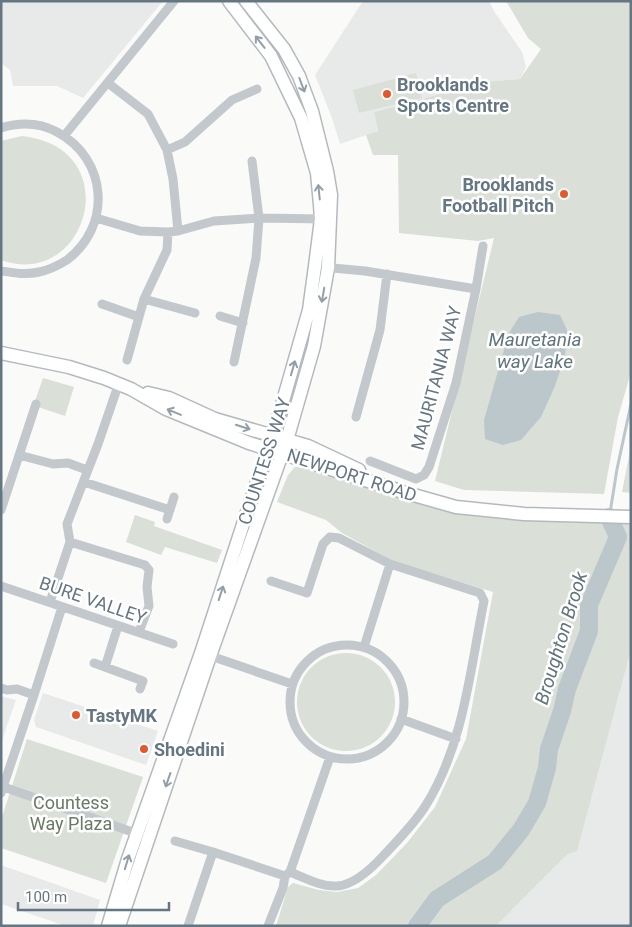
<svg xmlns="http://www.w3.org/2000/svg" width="632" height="927" font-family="Roboto,sans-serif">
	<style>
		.built { fill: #e8e9e9 }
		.green { fill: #dadfd7 }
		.water { fill: #bbc7cb }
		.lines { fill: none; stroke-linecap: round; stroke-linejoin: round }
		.stream { stroke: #bbc7cb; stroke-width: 3 }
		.river { stroke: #bbc7cb; stroke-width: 18 }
		.secondary-casing { stroke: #b3babf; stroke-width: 15 }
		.street { stroke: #c3c8cc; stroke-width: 9 }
		.secondary { stroke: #fff; stroke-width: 12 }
		.oneway { stroke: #939fa8 }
		.poi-dot { fill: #e4572e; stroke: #fff; stroke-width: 2 }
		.labels { text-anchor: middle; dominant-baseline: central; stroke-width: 5; stroke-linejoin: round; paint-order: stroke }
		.poi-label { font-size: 18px; font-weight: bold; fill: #657683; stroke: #fff; text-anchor: start }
		.street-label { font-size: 18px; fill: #657683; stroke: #fff }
		.park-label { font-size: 18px; fill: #687a64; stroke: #fff }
		.water-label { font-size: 19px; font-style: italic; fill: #60757c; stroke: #fff }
	</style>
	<rect width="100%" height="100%" fill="#fafaf8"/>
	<path class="built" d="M1,1H163L83,98L57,86H13L10,70L1,63Z
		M363,1H489L494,11L522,52L526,67L520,79L483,82L374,112L378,131L340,144L332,118L315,75Z
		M631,592V926H496L568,854Z
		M43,693L158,731L146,765L36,727L34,720Z
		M1,696L16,700L1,743Z
		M1,865L100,900L93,926H66L1,904Z"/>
	<path class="green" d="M506,1H631V372L618,417L604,494L464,490L435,481L494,238L478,241L399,233L398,155H373L366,135L378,131L374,112L483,82L520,79L541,49L528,38Z
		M416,73L422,98L359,113L353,90Z
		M22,136C129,148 87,291 1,260V141Z
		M43,378L74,387L65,416L38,407L35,401Z
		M631,446V493L622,492Z
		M295,467L309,468L412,501L474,514L546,521L631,522V649L577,851L568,854L496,926H276L288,887L293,883L319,890L337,892L358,888L376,875L407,843L435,807L466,739L493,592L395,562L342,533L326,520L277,502L288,475Z
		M135,515L155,522L154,526L222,550L217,563L165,547L161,555L126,542Z
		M297 702a49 49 0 1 1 98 0a49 49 0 1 1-98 0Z
		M27,739L143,777L106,883L1,848V820Z"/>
	<path class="water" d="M538,312L560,315L567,330L565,356L555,386L541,417L521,440L503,445L485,439L484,420L509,333L519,317Z"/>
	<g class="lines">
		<path class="stream" d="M610,513L617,469L631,404"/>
		<path class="river" d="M417,926L437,899L495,862L521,830L537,803L547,768L549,749L562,711L567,689L589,631V605L618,537L609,517"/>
		<g class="secondary-casing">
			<path id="secondary" d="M1,353L69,367L104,378L131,389L166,409L249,443L403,492L456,507L524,514L631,517
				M148,393L169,398L215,419L308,446L359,470
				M108,926L128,859L201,653L281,408L309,310L315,266L321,219L320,205L317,173L301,118L271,56L229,1
				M119,926L210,656L287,440L314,346L328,268L331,195L327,171L312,111L299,76L284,49L246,1"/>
		</g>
		<path class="street" d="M108,83L148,114L167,150L173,179L178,231
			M1,128C20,122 40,123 57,132C108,159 112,226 67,260C59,265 49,270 39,272C26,275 14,273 1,271
			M64,136L174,1
			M167,150L185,142L232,100L257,89
			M96,218L140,231L168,232L178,231L214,221L259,218L325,219
			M322,267L365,271L476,289L456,383L429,467L424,475L416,479L370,461
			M476,289L483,246
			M144,299L195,313
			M102,304L139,317
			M220,316L243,323
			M127,360L144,299L167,250L168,232
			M234,362L256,258L259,218L252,161
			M356,417L380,330L387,274
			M19,455L53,464L68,463L87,470
			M84,482L170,510
			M1,510L36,404
			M167,519L174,497
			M70,542L145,565L149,570L147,587L149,606L139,632
			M271,581L307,593L323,544L330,537L339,538L390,564L480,593L484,601C470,670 464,744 426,805C415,823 399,839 384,855C373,867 355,885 337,886C321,887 305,878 290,872
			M1,586L173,644
			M50,602L70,542L67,524L98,444L119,383
			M290 702a57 57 0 1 1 114 0a57 57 0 1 1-114 0Z
			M364,647L390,564
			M205,654L292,684
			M94,663L143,681L140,689
			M105,667L118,626
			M1,688L7,690L17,689L34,695
			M401,719L456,739
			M1,786L141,835
			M1,793L34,695L62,607
			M175,841L213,852
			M290,872L330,757
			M188,926L213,852L285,876L290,872
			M268,926L283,888L285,876"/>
		<use href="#secondary" class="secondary"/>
	</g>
	<defs><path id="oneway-shaft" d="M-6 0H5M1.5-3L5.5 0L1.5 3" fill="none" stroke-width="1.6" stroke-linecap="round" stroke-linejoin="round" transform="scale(1.25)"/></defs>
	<g class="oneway">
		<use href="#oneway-shaft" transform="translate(260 42) rotate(-128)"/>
		<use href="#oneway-shaft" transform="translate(302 85) rotate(69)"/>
		<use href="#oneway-shaft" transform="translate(319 192) rotate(-96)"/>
		<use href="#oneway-shaft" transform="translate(323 295) rotate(100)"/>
		<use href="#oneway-shaft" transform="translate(293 368) rotate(-74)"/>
		<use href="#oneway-shaft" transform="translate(174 412) rotate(-158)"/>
		<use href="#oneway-shaft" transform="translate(243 427) rotate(18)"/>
		<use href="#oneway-shaft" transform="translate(221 593) rotate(-72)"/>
		<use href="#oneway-shaft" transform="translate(168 780) rotate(109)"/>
		<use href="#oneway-shaft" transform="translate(127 862) rotate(-73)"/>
	</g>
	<g class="poi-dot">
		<circle cx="387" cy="94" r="5"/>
		<circle cx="564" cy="194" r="5"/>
		<circle cx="76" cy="715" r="5"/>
		<circle cx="144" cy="749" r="5"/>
	</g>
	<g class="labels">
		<g class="poi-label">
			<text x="397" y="84">Brooklands<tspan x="397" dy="21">Sports Centre</tspan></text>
			<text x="554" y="184" text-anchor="end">Brooklands<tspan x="554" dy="21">Football Pitch</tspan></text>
			<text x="86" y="715">TastyMK</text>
			<text x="154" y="749">Shoedini</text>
		</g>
		<g class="street-label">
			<text transform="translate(436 378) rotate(-75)">MAURITANIA WAY</text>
			<text transform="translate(264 461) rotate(-72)">COUNTESS WAY</text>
			<text transform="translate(352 475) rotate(18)">NEWPORT ROAD</text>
			<text transform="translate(93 600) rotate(19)">BURE VALLEY</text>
		</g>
		<g class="park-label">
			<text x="71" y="802">Countess<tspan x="71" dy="21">Way Plaza</tspan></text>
		</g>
		<g class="water-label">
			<text x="535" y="339">Mauretania<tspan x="535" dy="22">way Lake</tspan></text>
			<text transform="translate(561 638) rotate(-73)">Broughton Brook</text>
		</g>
	</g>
	<rect width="632" height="927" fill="none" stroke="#657683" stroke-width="5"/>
	<path d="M18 902v8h151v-8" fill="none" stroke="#657683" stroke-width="2.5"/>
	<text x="25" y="902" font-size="15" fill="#657683" stroke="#ffffff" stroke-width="4" paint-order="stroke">100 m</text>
</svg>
